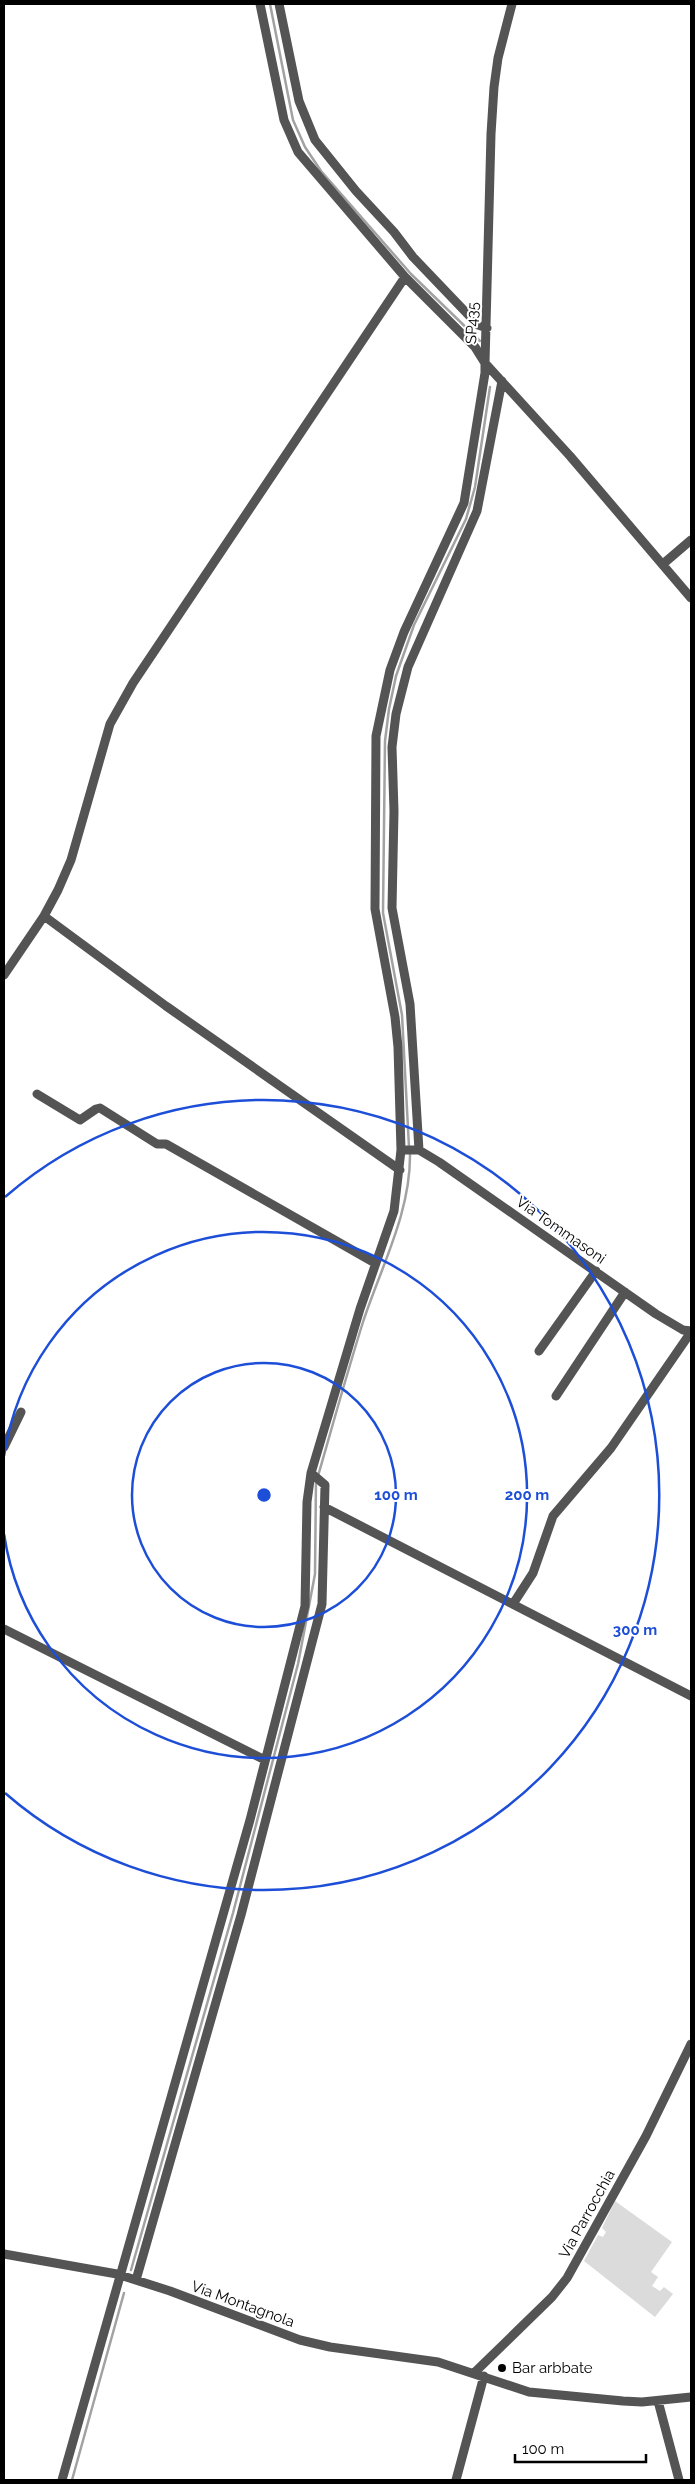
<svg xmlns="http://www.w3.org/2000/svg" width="695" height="2484" font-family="Raleway,sans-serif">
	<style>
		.grass { fill: #dbdbdb }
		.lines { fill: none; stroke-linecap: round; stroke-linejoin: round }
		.stream { stroke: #a2a2a2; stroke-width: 2.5 }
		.minor { stroke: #545454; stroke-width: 9 }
		.ring { fill: none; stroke: #1d4ed8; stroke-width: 2.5 }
		.poi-dot { fill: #000; stroke: #fff; stroke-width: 2 }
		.labels { text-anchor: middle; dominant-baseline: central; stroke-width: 4; stroke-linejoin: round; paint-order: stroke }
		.street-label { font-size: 15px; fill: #000; stroke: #fff }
		.poi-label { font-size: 15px; fill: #000; stroke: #fff; text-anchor: start }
		.centre { fill: #1d4ed8; stroke: #fff; stroke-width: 2.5 }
		.ring-label { font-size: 15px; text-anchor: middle; font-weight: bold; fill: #1d4ed8; stroke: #fff; stroke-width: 4; stroke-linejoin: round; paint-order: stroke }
	</style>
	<rect width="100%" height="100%" fill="#fff"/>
	<path class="grass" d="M615,2201L672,2242L651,2272L658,2277L652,2286L660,2291L664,2287L673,2294L655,2317L584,2261L598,2235L603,2237L606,2232L602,2228Z"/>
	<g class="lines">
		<path class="stream" d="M270,4L293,120L305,147L321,171L411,274L480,341
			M409,1147L402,1015L383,913L385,741L389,709L396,676L414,625L466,519L475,487L490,387
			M318,1476C333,1424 347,1373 363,1322C381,1267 411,1212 410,1153
			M131,2270L233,1913L298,1664L315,1574L316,1481
			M72,2480L124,2293"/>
		<path class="minor" d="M279,4L299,101L315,140L356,191L394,232L413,257L478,325L487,328
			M512,4L498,58L494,87L491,134L485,363L570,456L691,598
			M663,564L691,540
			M44,916L166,1006L400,1170
			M4,975L44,916L58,890L71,860L110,724L133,683L405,277
			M37,1094L80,1120L96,1109L100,1108L157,1144H166L375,1263
			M401,1150H419L439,1162L656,1314L683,1330L691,1331
			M419,1150L410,1004L392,908L394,811L392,747L396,714L408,667L477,511L502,381
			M539,1351L596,1271
			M556,1396L625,1292
			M4,1447L21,1412
			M324,1507L691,1696
			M513,1604L533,1573L553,1516L611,1448L691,1332
			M4,1629L265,1760
			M4,2254L117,2274L170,2291L300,2340L330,2347L438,2362L529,2392L623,2401L642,2402L691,2397
			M136,2280L241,1915L322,1604L325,1485L311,1473
			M474,2373L552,2297L567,2278L646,2136L691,2044
			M658,2401L679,2480
			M62,2480L250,1820L305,1606L307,1502L311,1473L360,1309L394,1211L401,1150L398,1047L395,1017L375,909L376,736L390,670L404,632L464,503L485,373V363L475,347L405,277L298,152L284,120L260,4
			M456,2480L484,2376"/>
	</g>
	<g class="ring">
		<circle cx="264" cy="1495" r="132"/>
		<path d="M4 1456A263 263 0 1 1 4 1534"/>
		<path d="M5 1197A395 395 0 1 1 5 1793"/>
	</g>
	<circle class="poi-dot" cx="502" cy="2368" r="5"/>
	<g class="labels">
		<g class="street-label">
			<text transform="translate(472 323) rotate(-87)">SP435</text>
			<text transform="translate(561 1230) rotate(35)">Via Tommasoni</text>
			<text transform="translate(587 2214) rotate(-61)">Via Parrocchia</text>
			<text transform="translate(243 2304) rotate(20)">Via Montagnola</text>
		</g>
		<g class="poi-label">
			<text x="512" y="2368">Bar arbbate</text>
		</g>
	</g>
	<circle cx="264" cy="1495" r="8" class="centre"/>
	<g class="ring-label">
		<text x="396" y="1500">100 m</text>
		<text x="527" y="1500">200 m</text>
		<text x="635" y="1635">300 m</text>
	</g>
	<rect width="695" height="2484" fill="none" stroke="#000000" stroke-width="10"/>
	<path d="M515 2454v8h131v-8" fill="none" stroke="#000000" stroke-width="2.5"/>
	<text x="522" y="2454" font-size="15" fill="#000000" stroke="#ffffff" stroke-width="4" paint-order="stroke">100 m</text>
</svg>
